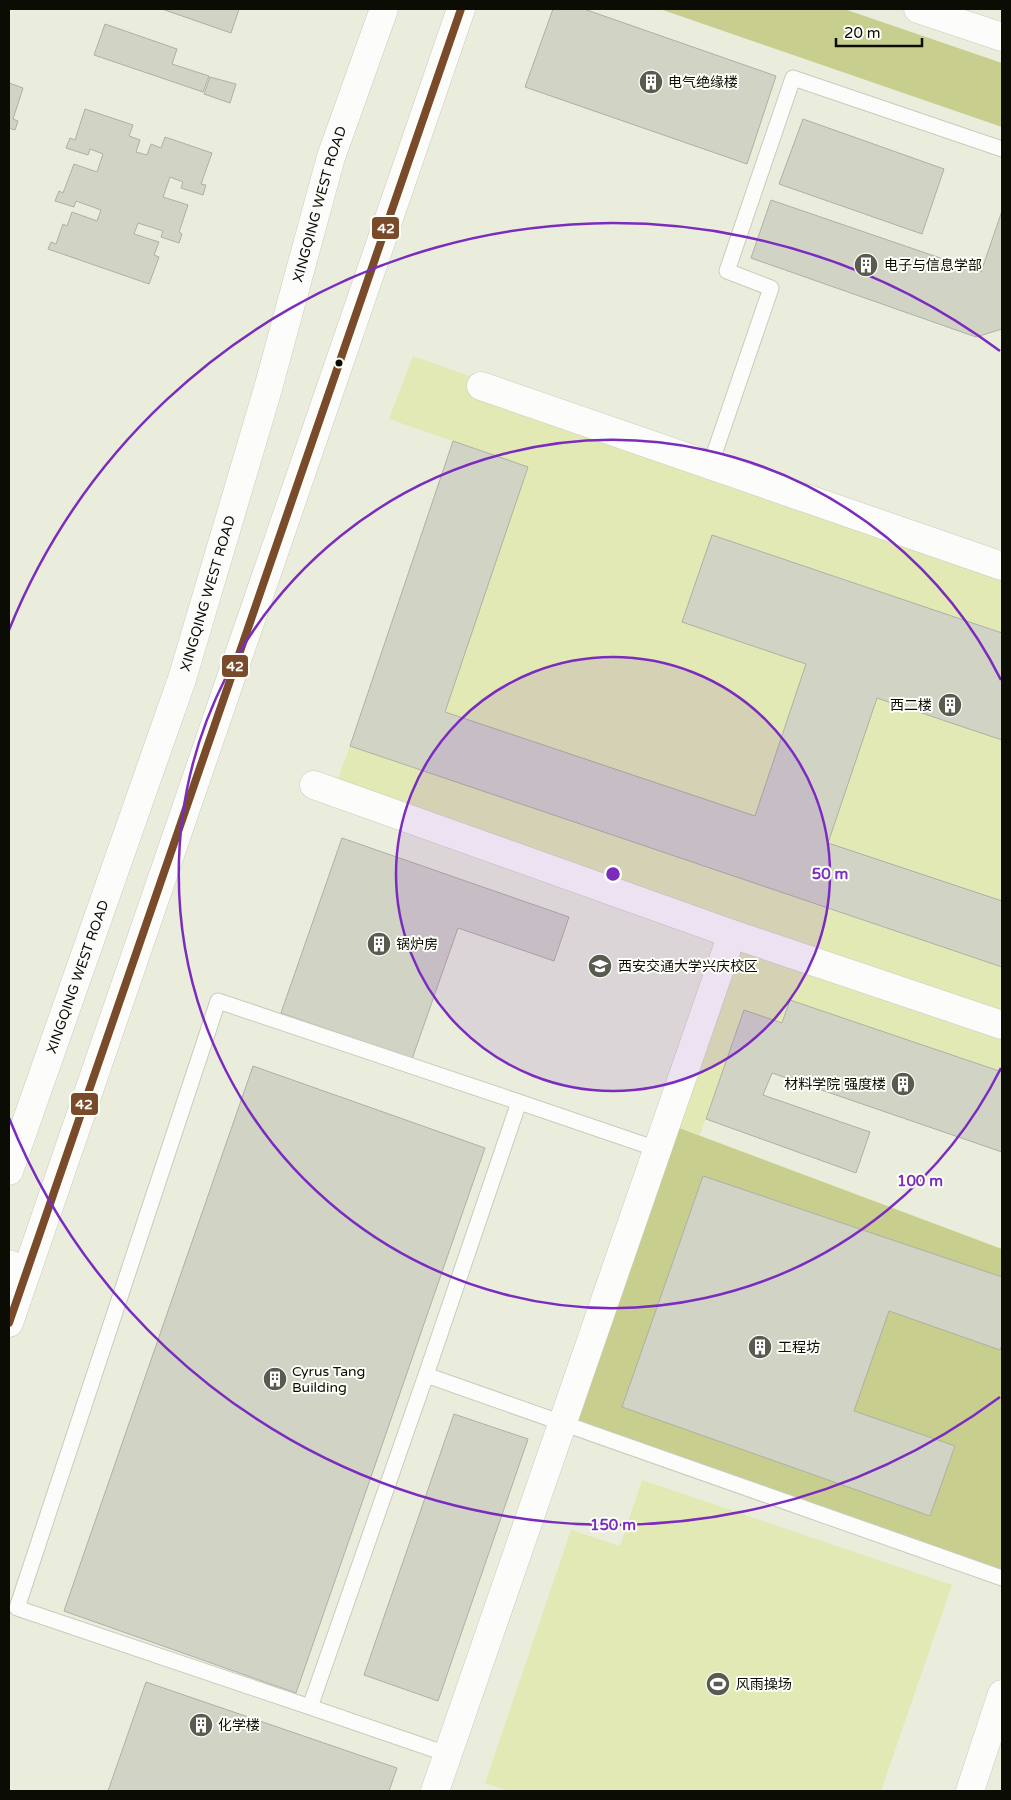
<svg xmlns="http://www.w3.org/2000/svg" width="1011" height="1800" font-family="'Varela Round','Noto Sans SC',sans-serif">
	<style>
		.green { fill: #e2e9b4 }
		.forest { fill: #c7ce8e }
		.building { fill: #d1d3c5; stroke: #aeb0a3 }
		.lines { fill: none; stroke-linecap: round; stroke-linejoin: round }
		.service-casing { stroke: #c9cbbe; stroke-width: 17 }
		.minor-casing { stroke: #c9cbbe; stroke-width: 29 }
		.tertiary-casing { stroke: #c9cbbe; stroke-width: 29 }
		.secondary-casing { stroke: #c9cbbe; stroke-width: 29 }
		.service { stroke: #fcfcfa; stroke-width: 15 }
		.minor { stroke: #fcfcfa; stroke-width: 28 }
		.tertiary { stroke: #fcfcfa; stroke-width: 28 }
		.secondary { stroke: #fcfcfa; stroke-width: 28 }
		.bus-1-casing { stroke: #fdfff8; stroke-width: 11 }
		.bus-1 { stroke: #7a4b2a; stroke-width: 8 }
		.ring { fill: none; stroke: #7b2cbf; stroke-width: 2.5 }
		.bus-dot { fill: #0b0c04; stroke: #fdfff8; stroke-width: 2 }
		.labels { text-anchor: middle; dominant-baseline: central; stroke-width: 4; stroke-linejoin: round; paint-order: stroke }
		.poi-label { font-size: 14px; fill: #0b0c04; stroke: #fdfff8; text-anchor: start }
		.street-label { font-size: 14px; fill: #0b0c04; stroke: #fdfff8 }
		.centre { fill: #7b2cbf; stroke: #fdfff8; stroke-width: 2.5 }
		.ring-label { font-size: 15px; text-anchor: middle; font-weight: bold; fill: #7b2cbf; stroke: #fdfff8; stroke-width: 4; stroke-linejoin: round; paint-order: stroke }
		.line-badge { stroke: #fdfff8; stroke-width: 2 }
		.badge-label { font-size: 14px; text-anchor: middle; font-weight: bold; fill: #fff }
	</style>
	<rect width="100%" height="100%" fill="#eaeddc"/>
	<path class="green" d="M413,356L1002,565V633L712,535L682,622L806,664L755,816L445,712L528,467L389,419Z
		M877,698L1002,740V901L828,843Z
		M350,746L1002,967V1024L333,792Z
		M732,934L1002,1026V1072L790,1001L782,1023L744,1010L700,1135L666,1123Z
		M642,1480L952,1585L881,1791H509L485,1783L571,1530L620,1546Z"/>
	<path class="forest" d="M660,9H844L1002,63V127Z
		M666,1123L1002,1249V1570L566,1419Z"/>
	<path class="building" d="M162,9H239L231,33Z
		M553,9H584L776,76L747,164L525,87Z
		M105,24L177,49L172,64L209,76L203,92L94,55Z
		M210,77L236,84L230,103L204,94Z
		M9,83L23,88L13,119L18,121L15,130L9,128Z
		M85,109L133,125L129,136L140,140L136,152L147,155L151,144L161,148L165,137L212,153L201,184L206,185L203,195L181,188L183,182L170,177L163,197L188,205L179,232L182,234L179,243L161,237L163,231L138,223L134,234L159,242L154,255L159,257L149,284L48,249L51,242L56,244L63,224L67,226L72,212L97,221L101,210L76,201L74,207L55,201L59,191L63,193L74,164L97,172L103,154L90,149L88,155L66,148L70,138L75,140Z
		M803,119L944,169L922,234L779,184Z
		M771,200L981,272L1002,211V329L976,337L751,258Z
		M453,441L528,467L445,712L755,816L806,664L682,622L712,535L1002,633V740L877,698L828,843L1002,901V967L350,746Z
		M342,838L569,917L554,961L458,928L412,1059L281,1013Z
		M790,1000L1002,1072V1152L772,1073L763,1095L870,1132L856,1173L706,1119L744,1010L782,1023Z
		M253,1066L485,1148L296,1693L64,1611Z
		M703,1176L1002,1277V1345L1000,1350L889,1311L854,1411L955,1446L930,1516L622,1407Z
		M454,1414L528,1439L438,1701L364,1675Z
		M146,1682L397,1768L389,1791H108Z"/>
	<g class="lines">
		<g class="service-casing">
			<path id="service" d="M710,466L771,288L727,271L793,78L1002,149
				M426,1375L1002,1578
				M310,1707L17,1608L218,1001L519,1102
				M447,1754L310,1707L426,1375L519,1102L657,1149"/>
		</g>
		<g class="minor-casing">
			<path id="minor" d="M481,386L1002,566
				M314,785L732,934L1002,1025
				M435,1791L732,934
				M970,1791L1002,1694"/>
		</g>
		<g class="tertiary-casing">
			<path id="tertiary" d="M918,9L1002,37
				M9,1264L27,1271"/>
		</g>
		<g class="secondary-casing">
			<g id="secondary">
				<path id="s1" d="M9,1171L182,679L267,392L331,157L384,9"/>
				<path d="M9,1323L461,9"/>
			</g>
		</g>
		<use href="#service" class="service"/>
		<use href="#minor" class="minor"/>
		<use href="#tertiary" class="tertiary"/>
		<use href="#secondary" class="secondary"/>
		<g class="bus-1-casing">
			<path id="bus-1" d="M9,1323L461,9"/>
		</g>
		<use href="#bus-1" class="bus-1"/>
	</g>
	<circle cx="613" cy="874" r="217" fill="#7b2cbf" fill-opacity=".12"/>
	<g class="ring">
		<circle cx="613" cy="874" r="217"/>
		<path d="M1001 1068A434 434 0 1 1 1001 680"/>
		<path d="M1000 1397A651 651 0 0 1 9 1118M9 630A651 651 0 0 1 1000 351"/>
	</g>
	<defs>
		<g id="building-disc" transform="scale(1.25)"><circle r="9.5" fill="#595b50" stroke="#fdfff8"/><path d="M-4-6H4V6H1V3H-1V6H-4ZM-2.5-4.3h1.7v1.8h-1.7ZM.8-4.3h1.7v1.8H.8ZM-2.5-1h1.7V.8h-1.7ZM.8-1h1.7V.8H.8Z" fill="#fff"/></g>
		<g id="university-disc" transform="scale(1.25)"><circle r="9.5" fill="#595b50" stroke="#fdfff8"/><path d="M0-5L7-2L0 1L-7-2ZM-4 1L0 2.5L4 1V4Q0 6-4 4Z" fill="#fff"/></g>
		<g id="stadium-disc" transform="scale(1.25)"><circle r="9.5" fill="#595b50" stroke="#fdfff8"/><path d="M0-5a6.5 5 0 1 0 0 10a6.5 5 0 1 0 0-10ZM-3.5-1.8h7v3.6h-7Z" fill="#fff"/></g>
	</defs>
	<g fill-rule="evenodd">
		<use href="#building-disc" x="651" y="82"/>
		<use href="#building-disc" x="866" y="265"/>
		<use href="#building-disc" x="950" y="705"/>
		<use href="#building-disc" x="379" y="944"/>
		<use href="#university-disc" x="600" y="966"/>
		<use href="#building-disc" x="903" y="1084"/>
		<use href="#building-disc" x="760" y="1347"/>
		<use href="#building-disc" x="275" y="1379"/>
		<use href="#stadium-disc" x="718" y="1684"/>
		<use href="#building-disc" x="201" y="1725"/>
	</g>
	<circle class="bus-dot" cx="339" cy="363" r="4.5"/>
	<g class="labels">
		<g class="poi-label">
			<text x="668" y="82">电气绝缘楼</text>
			<text x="884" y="265">电子与信息学部</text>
			<text x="932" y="705" text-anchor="end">西二楼</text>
			<text x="396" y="944">锅炉房</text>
			<text x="618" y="966">西安交通大学兴庆校区</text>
			<text x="886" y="1084" text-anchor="end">材料学院 强度楼</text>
			<text x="778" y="1347">工程坊</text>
			<text x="292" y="1371">Cyrus Tang<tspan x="292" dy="16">Building</tspan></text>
			<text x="736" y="1684">风雨操场</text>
			<text x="218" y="1725">化学楼</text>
		</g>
		<g class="street-label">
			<text stroke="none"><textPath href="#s1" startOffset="1016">XINGQING WEST ROAD</textPath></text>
			<text stroke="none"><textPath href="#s1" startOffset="611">XINGQING WEST ROAD</textPath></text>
			<text stroke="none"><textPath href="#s1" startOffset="206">XINGQING WEST ROAD</textPath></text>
		</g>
	</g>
	<circle cx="613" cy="874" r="8" class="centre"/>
	<g class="ring-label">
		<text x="830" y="879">50 m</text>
		<text x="920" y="1186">100 m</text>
		<text x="613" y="1530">150 m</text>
	</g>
	<g class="line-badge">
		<rect x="371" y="216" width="29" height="24" rx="5" fill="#7a4b2a"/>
		<rect x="221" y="654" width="28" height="24" rx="5" fill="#7a4b2a"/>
		<rect x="70" y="1092" width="29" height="24" rx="5" fill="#7a4b2a"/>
	</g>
	<g class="badge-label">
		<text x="386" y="233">42</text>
		<text x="235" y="671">42</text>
		<text x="84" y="1109">42</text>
	</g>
	<rect width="1011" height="1800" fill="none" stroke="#0b0c04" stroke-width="20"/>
	<path d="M836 38v8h86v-8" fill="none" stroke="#0b0c04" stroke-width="2.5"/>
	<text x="844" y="38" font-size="15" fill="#0b0c04" stroke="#fdfff8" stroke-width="4" paint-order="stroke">20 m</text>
</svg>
